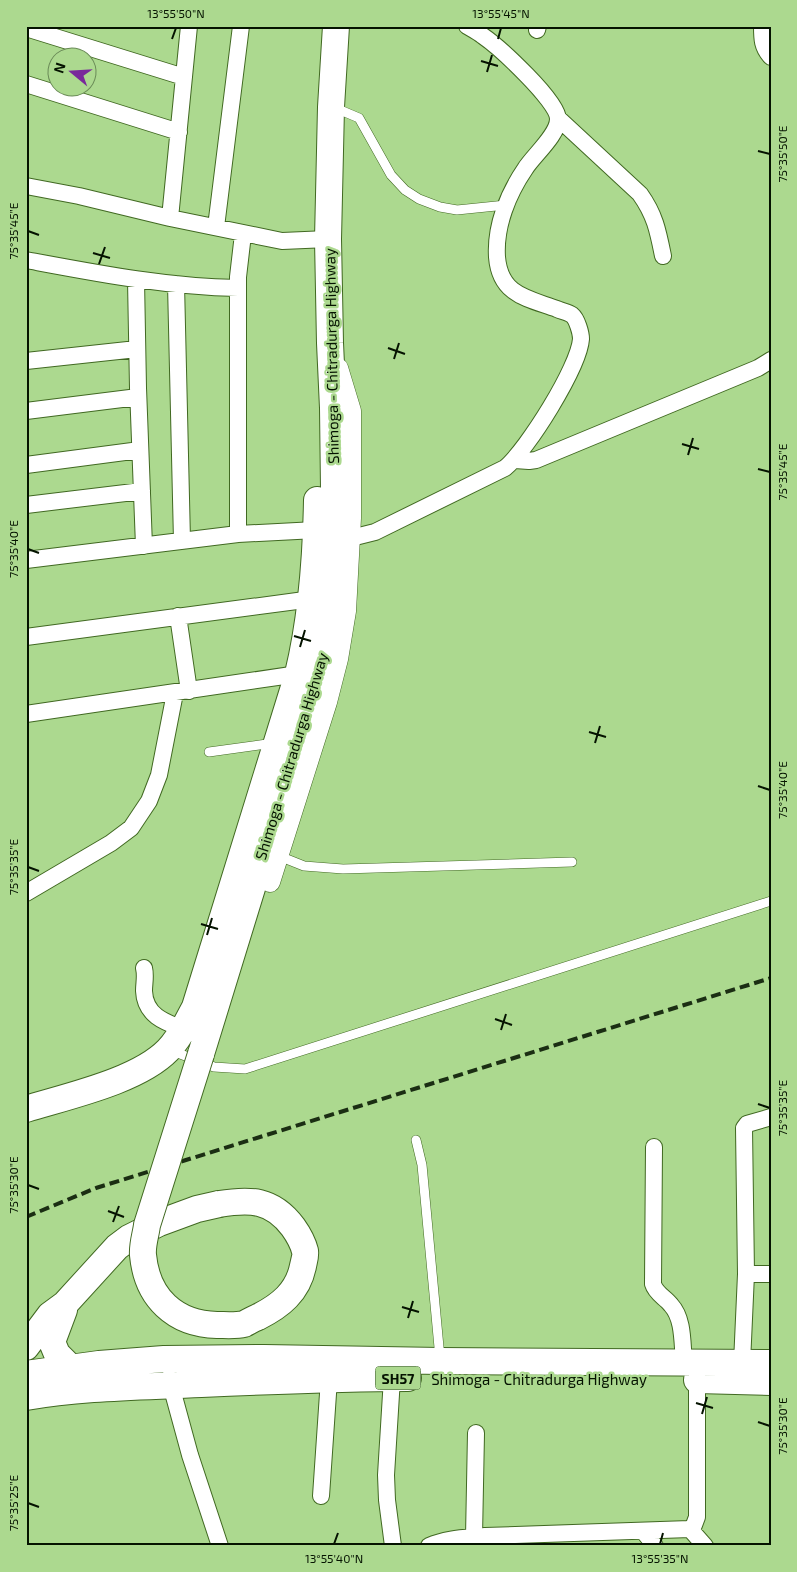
<svg xmlns="http://www.w3.org/2000/svg" width="797" height="1572" font-family="'Exo 2',sans-serif">
	<style>
		.lines { fill: none; stroke-linecap: round; stroke-linejoin: round }
		.service-casing { stroke: #416922; stroke-width: 10 }
		.minor-casing { stroke: #416922; stroke-width: 18 }
		.tertiary-casing { stroke: #416922; stroke-width: 21 }
		.primary-casing { stroke: #416922; stroke-width: 28 }
		.service { stroke: #fff; stroke-width: 9 }
		.minor { stroke: #fff; stroke-width: 16 }
		.tertiary { stroke: #fff; stroke-width: 20 }
		.primary { stroke: #fff; stroke-width: 26 }
		.rail { stroke: #1b2e13; stroke-width: 4; stroke-dasharray: 10 5; stroke-linecap: butt }
		.primary-bridge-casing { stroke: #416922; stroke-width: 28; stroke-linecap: butt }
		.primary-bridge { stroke: #fff; stroke-width: 26 }
		.ticks { fill: none; stroke: #051300; stroke-width: 2 }
		.labels { text-anchor: middle; dominant-baseline: central; stroke-width: 5; stroke-linejoin: round; paint-order: stroke }
		.shield { fill: #acd98f; stroke: #374e2b; stroke-width: 1 }
		.shield-label { font-size: 14px; font-weight: bold; fill: #051300 }
		.street-label { font-size: 15px; fill: #051300; stroke: #acd98f }
		.neatline { fill: none; stroke: #051300; stroke-width: 2 }
		.ticks-label { font-size: 12px; text-anchor: middle; fill: #051300 }
	</style>
	<rect width="100%" height="100%" fill="#acd98f"/>
	<g class="lines">
		<g class="service-casing">
			<path id="service" d="M333,107L359,118L391,175L405,190L419,199L440,207L457,210L506,205
				M209,752L274,743
				M279,856L304,866L343,869L572,862
				M170,1050L214,1067L245,1069L771,901
				M416,1140L422,1165L440,1358"/>
		</g>
		<g class="minor-casing">
			<path id="minor" d="M762,26C762,39 762,47 771,57
				M26,28L184,77
				M537,30L538,26
				M26,84L179,132
				M558,118L640,194C655,215 658,231 663,256
				M26,186L79,196L170,218L282,241L328,239
				M170,218L189,26
				M216,227L241,26
				M26,260C96,273 167,287 238,288
				M136,280L138,388L144,546
				M176,284L182,541
				M26,361L137,349
				M26,411L138,397
				M515,460L529,461L536,460L758,368L771,360
				M26,465L140,450
				M26,505L142,491
				M238,534V277L243,234
				M351,538L375,532L505,468C527,450 579,367 581,339C581,333 577,319 572,315C568,312 561,311 557,309C527,298 500,295 497,257C495,226 508,194 525,169C533,156 558,135 558,119C558,101 499,47 483,36C478,32 472,29 467,26
				M26,560L238,534L316,530
				M178,616L189,691
				M26,637L312,599
				M26,714L298,674
				M26,893L111,843L131,828L149,801L159,775L175,693
				M144,968C146,976 144,983 144,991C145,1015 164,1022 183,1029
				M654,1147L653,1284C656,1294 665,1297 671,1305C684,1319 682,1344 684,1362
				M746,1274H771
				M742,1363L746,1274L744,1128L747,1124L771,1117
				M169,1378L190,1455L220,1546
				M392,1378L386,1475L387,1500L393,1546
				M321,1496L329,1379
				M690,1529L705,1546
				M643,1531L655,1546
				M474,1537L476,1433
				M429,1546C447,1538 466,1538 485,1536L690,1529L694,1525L697,1517V1371"/>
		</g>
		<g class="tertiary-casing">
			<path id="tertiary" d="M270,882L327,702L338,659L346,611L351,518V411L338,368"/>
		</g>
		<g class="primary-casing">
			<path id="primary" d="M201,1054L320,667L332,605L335,571L333,408L330,343L328,239L331,107L336,26
				M26,1109C68,1096 138,1081 168,1050C180,1038 187,1022 195,1007L298,674C312,616 316,559 317,500
				M64,1310L52,1342L57,1354L71,1368
				M26,1347L50,1315L65,1304L117,1247L129,1238L159,1223L197,1209L219,1204
				M26,1374L99,1364L164,1359L264,1358L440,1361L771,1363
				M697,1380L771,1382
				M26,1397C84,1387 142,1387 201,1384C270,1381 339,1378 408,1378"/>
		</g>
		<use href="#service" class="service"/>
		<use href="#minor" class="minor"/>
		<use href="#tertiary" class="tertiary"/>
		<use href="#primary" class="primary"/>
		<path class="rail" d="M26,1217L96,1188L771,978"/>
		<g class="primary-bridge-casing">
			<path id="primary-bridge" d="M201,1054L147,1225C146,1234 142,1245 143,1255C147,1298 175,1324 217,1325C225,1325 236,1326 244,1324C248,1322 253,1319 258,1317C280,1306 298,1292 303,1266C304,1261 306,1255 305,1251C303,1243 298,1234 293,1227C272,1199 250,1199 219,1204"/>
		</g>
		<use href="#primary-bridge" class="primary-bridge"/>
	</g>
	<path class="ticks" d="M172,39L176,28M498,39L501,28M481,61L498,66M487,72L492,55M758,151L770,154M28,231L39,235M93,253L110,258M99,264L105,247M388,348L405,354M394,359L399,343M682,444L699,449M688,455L693,438M758,469L770,472M28,549L39,553M294,636L311,641M300,647L305,630M589,732L606,737M595,743L600,726M758,786L770,790M28,867L39,871M201,924L218,929M207,935L212,918M495,1019L512,1025M501,1030L506,1014M758,1104L770,1108M28,1185L39,1189M108,1211L124,1217M113,1222L119,1206M402,1307L419,1312M408,1318L413,1301M696,1403L713,1408M702,1414L707,1397M758,1422L770,1426M28,1503L39,1507M334,1544L338,1533M660,1544L663,1533"/>
	<g class="labels">
		<rect class="shield" x="375.5" y="1366.5" width="45" height="23" rx="4"/>
		<g class="shield-label">
			<text x="398" y="1378">SH57</text>
		</g>
		<g class="street-label">
			<text transform="translate(331 356) rotate(-91)">Shimoga - Chitradurga Highway</text>
			<text transform="translate(291 756) rotate(-73)">Shimoga - Chitradurga Highway</text>
			<text x="539" y="1379">Shimoga - Chitradurga Highway</text>
		</g>
	</g>
	<rect width="797" height="1572" fill="none" stroke="#acd98f" stroke-width="55"/>
	<g transform="translate(72 72) rotate(288)"><circle r="24" fill="#acd98f" stroke="#698a56"/>
	<path d="M0-4L9 19L0 12L-9 19Z" fill="#792a9b"/>
	<text y="-8" font-size="14" font-weight="bold" text-anchor="middle" fill="#051300">N</text>
	</g>
	<rect x="28" y="28" width="742" height="1516" class="neatline"/>
	<g class="ticks-label">
		<text x="176" y="18">13°55'50"N</text>
		<text x="501" y="18">13°55'45"N</text>
		<text transform="translate(783 154) rotate(-90)" y="4">75°35'50"E</text>
		<text transform="translate(14 231) rotate(-90)" y="4">75°35'45"E</text>
		<text transform="translate(783 472) rotate(-90)" y="4">75°35'45"E</text>
		<text transform="translate(14 549) rotate(-90)" y="4">75°35'40"E</text>
		<text transform="translate(783 790) rotate(-90)" y="4">75°35'40"E</text>
		<text transform="translate(14 867) rotate(-90)" y="4">75°35'35"E</text>
		<text transform="translate(783 1108) rotate(-90)" y="4">75°35'35"E</text>
		<text transform="translate(14 1185) rotate(-90)" y="4">75°35'30"E</text>
		<text transform="translate(783 1426) rotate(-90)" y="4">75°35'30"E</text>
		<text transform="translate(14 1503) rotate(-90)" y="4">75°35'25"E</text>
		<text x="334" y="1563">13°55'40"N</text>
		<text x="660" y="1563">13°55'35"N</text>
	</g>
</svg>
